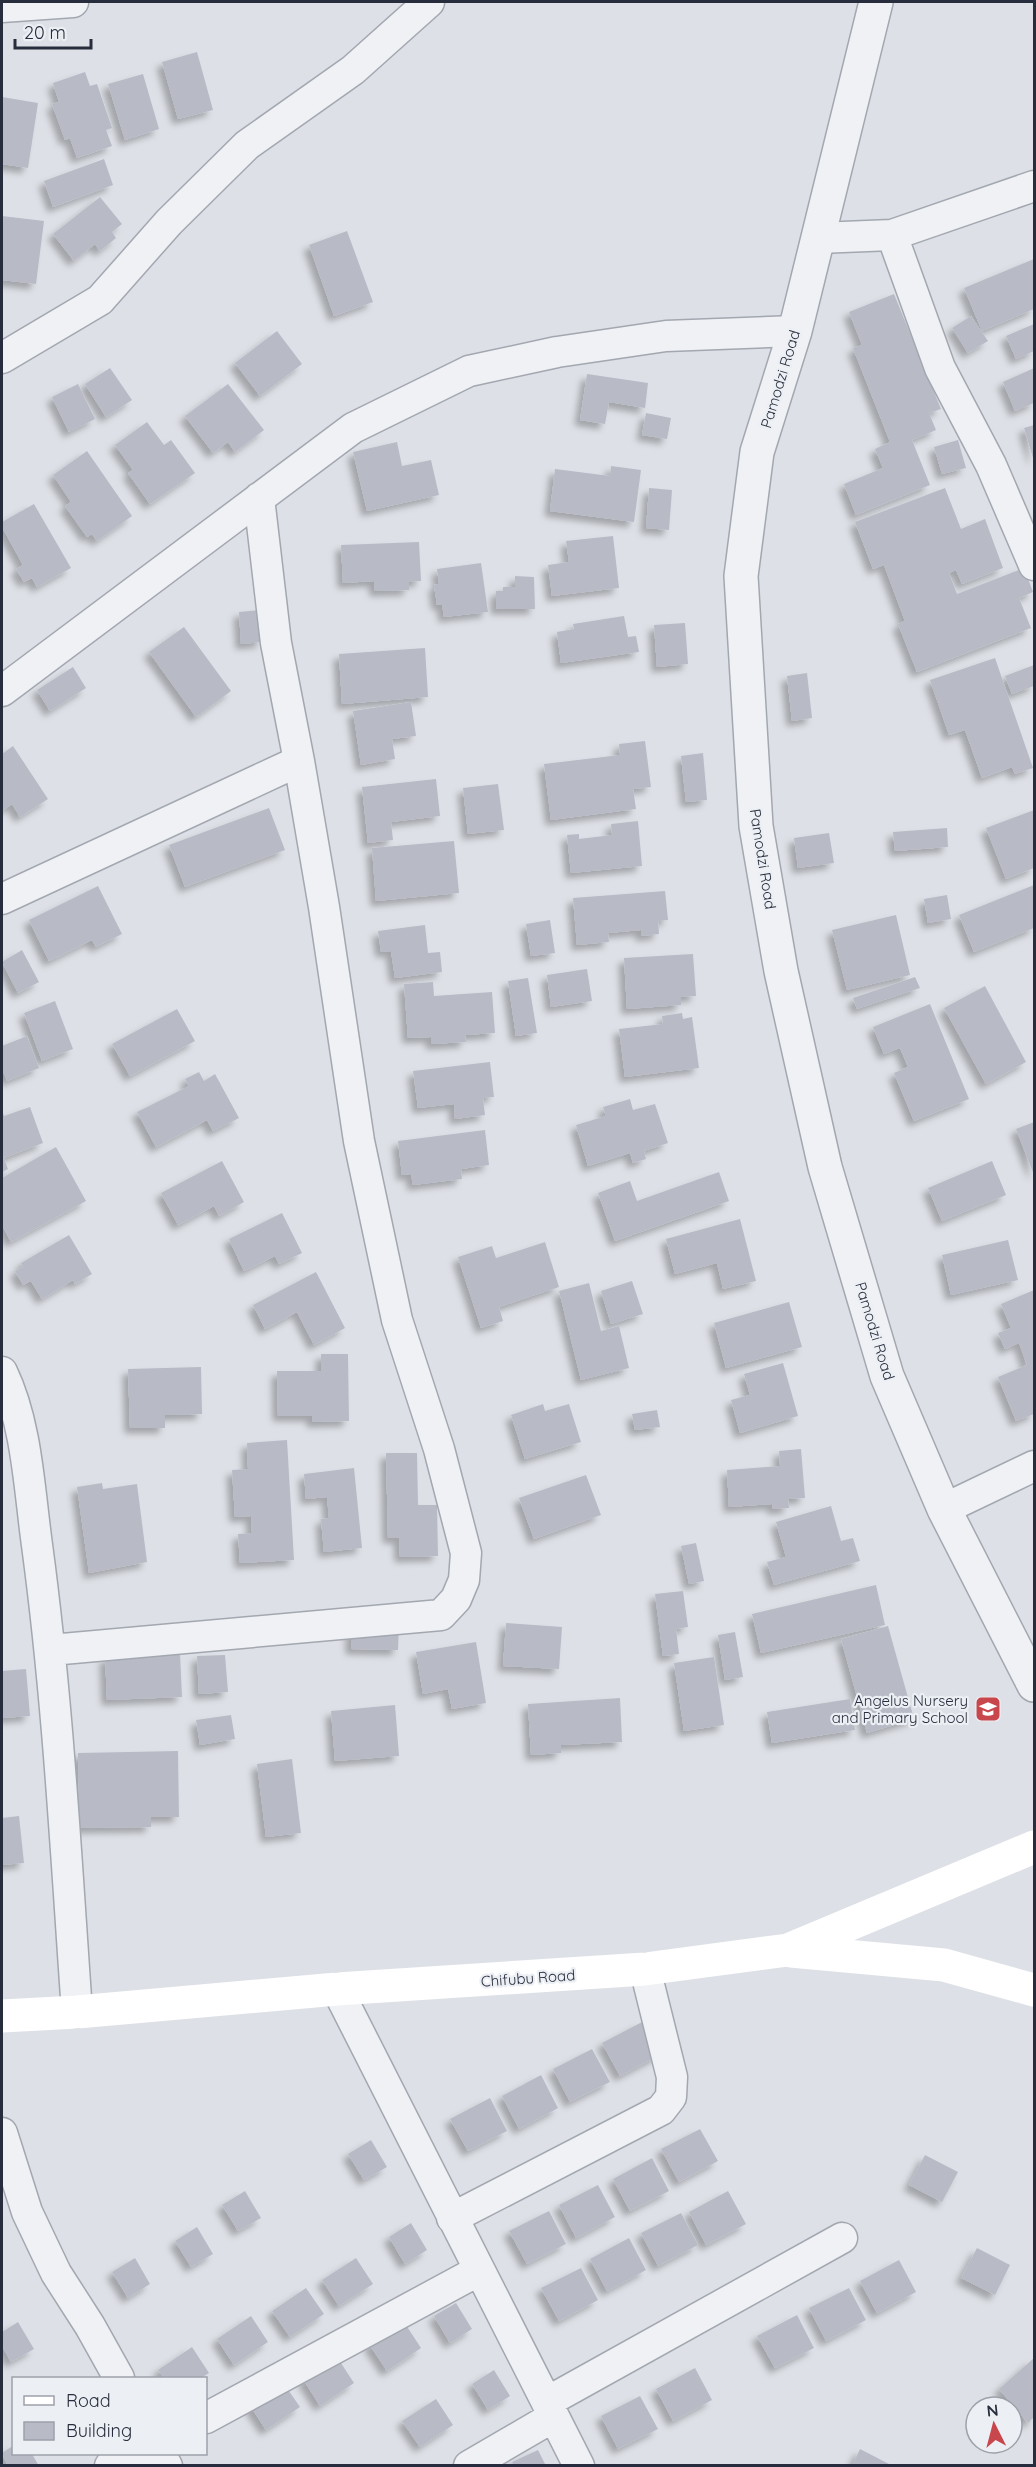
<svg xmlns="http://www.w3.org/2000/svg" width="1036" height="2467" font-family="Quicksand,sans-serif">
	<style>
		.building { fill: #b8bbc6; filter: url(#shadow) }
		.lines { fill: none; stroke-linecap: round; stroke-linejoin: round }
		.minor-casing { stroke: #a3a7b0; stroke-width: 33 }
		.tertiary-casing { stroke: #a3a7b0; stroke-width: 36 }
		.minor { stroke: #eff1f5; stroke-width: 30 }
		.tertiary { stroke: #eff1f5; stroke-width: 33 }
		.secondary { stroke: #fff; stroke-width: 33 }
		.labels { text-anchor: middle; dominant-baseline: central; stroke-width: 4.5; stroke-linejoin: round; paint-order: stroke }
		.street-label { font-size: 15px; fill: #272d3c; stroke: #eceff4 }
		.poi-label { font-size: 15px; fill: #272d3c; stroke: #eceff4; text-anchor: end }
	</style>
	<defs>
		<filter id="shadow"><feDropShadow dx="-5.5" dy="5.5" stdDeviation="3" flood-color="#0004"/></filter>
	</defs>
	<rect width="100%" height="100%" fill="#dde0e6"/>
	<path class="building" d="M197,52L213,110L178,119L162,62Z
		M85,72L90,86L97,84L112,128L106,130L112,146L77,158L70,138L65,140L52,104L59,102L53,83Z
		M143,74L159,129L125,140L108,84Z
		M2,97L38,103L28,168L2,164Z
		M104,159L113,185L53,207L44,181Z
		M100,197L122,224L112,232L116,238L100,251L95,244L74,261L53,234Z
		M2,216L44,221L36,284L2,280Z
		M347,231L373,302L334,316L309,245Z
		M1034,259V309L982,331L964,288Z
		M894,294L941,409L929,413L936,430L912,440L930,485L856,515L844,484L883,468L875,449L890,442L853,348L862,345L849,312Z
		M971,316L988,341L968,353L952,328Z
		M1034,324V351L1016,359L1006,336Z
		M277,331L302,364L260,396L235,363Z
		M110,368L132,400L106,417L85,384Z
		M1034,368V403L1015,411L1003,382Z
		M587,374L648,383L645,408L609,402L605,424L580,420Z
		M78,384L95,419L69,432L52,397Z
		M228,384L264,430L235,452L228,442L213,453L185,416Z
		M646,413L671,418L667,439L642,435Z
		M147,422L164,445L171,440L195,473L150,504L128,473L133,470L115,445Z
		M1034,425V461L1024,428Z
		M958,440L966,468L942,474L934,447Z
		M397,442L402,466L431,460L439,495L367,511L353,452Z
		M87,451L132,516L97,541L92,534L87,537L65,506L71,502L53,475Z
		M611,466L641,470L634,522L550,511L555,469L610,476Z
		M649,488L672,490L669,530L646,528Z
		M945,488L961,529L985,519L1003,568L962,584L956,570L949,573L957,594L1024,568L1033,592L1019,598L1031,628L917,672L898,624L905,621L884,565L873,569L855,522Z
		M34,504L71,568L37,587L32,578L24,582L16,569L23,565L2,527V522Z
		M613,536L619,588L552,596L548,565L569,562L566,541Z
		M419,542L421,581L409,582V590L375,591L374,581L343,583L341,545Z
		M481,563L488,612L444,617L442,604L437,605L434,585L439,584L437,569Z
		M515,576L534,577L535,609H496V591H503V587H515Z
		M260,610L262,642L241,644L239,612Z
		M624,616L628,637L636,636L639,652L561,663L557,632L574,629L573,624Z
		M685,623L688,664L657,667L654,625Z
		M184,627L231,691L196,717L149,652Z
		M425,648L428,697L342,704L339,654Z
		M995,658L1033,768L1015,774L1012,767L982,778L965,730L949,735L930,680Z
		M1034,665V686L1012,694L1005,676Z
		M73,667L86,688L50,711L37,690Z
		M807,673L812,718L792,721L787,676Z
		M411,702L416,736L392,739L395,759L361,765L353,711Z
		M645,741L651,787L633,789L636,809L551,820L544,764L620,755L619,744Z
		M13,746L48,799L20,817L12,804L2,811V754Z
		M703,753L707,800L686,802L681,756Z
		M436,779L440,816L391,822L393,840L368,843L362,787Z
		M498,784L504,830L468,834L463,788Z
		M269,808L285,850L185,887L169,845Z
		M1034,810V868L1006,879L986,828Z
		M638,821L642,866L571,873L567,835L579,834V839L612,835L611,824Z
		M947,828L948,847L895,851L893,832Z
		M829,833L834,863L798,868L794,838Z
		M454,841L459,893L376,901L372,848Z
		M1034,885V928L974,952L959,915Z
		M98,886L122,934L96,947L92,940L49,961L29,920Z
		M665,891L668,920L658,921L659,934L641,936V930L608,933L609,942L577,945L573,898Z
		M947,895L951,919L928,923L924,899Z
		M896,915L910,975L847,990L832,930Z
		M550,920L555,953L531,956L526,924Z
		M425,925L428,953L440,952L442,972L395,978L391,951L381,952L378,931Z
		M22,950L39,982L18,993L2,962Z
		M693,954L696,996L681,997V1005L627,1009L624,958Z
		M587,969L592,1001L551,1007L547,975Z
		M915,977L920,988L857,1009L853,998Z
		M528,978L537,1033L516,1036L508,981Z
		M433,982L434,996L492,992L495,1033L465,1035L466,1042L431,1044V1037L408,1038L404,984Z
		M985,986L1026,1062L986,1084L944,1008Z
		M55,1001L73,1049L42,1061L24,1013Z
		M930,1004L969,1099L914,1121L894,1073L908,1067L900,1048L884,1054L873,1027Z
		M177,1009L195,1041L130,1076L112,1044Z
		M682,1013L683,1019L692,1017L699,1068L625,1077L619,1029L663,1024L662,1016Z
		M27,1036L39,1068L7,1081L2,1068V1046Z
		M490,1062L494,1097L483,1098L485,1115L455,1119L454,1104L418,1108L413,1071Z
		M199,1072L204,1081L215,1074L239,1118L213,1131L207,1120L156,1147L137,1112L189,1086L185,1079Z
		M630,1099L633,1110L655,1104L668,1143L644,1151L646,1159L633,1163L630,1153L588,1166L576,1125L606,1116L603,1107Z
		M30,1107L43,1143L4,1158L8,1169L2,1172V1110L4,1116Z
		M1034,1122V1175L1016,1129Z
		M485,1130L489,1165L461,1169L462,1179L413,1185L411,1174L402,1175L398,1141Z
		M56,1147L86,1201L11,1242L2,1225V1178Z
		M222,1161L244,1202L219,1216L214,1206L178,1225L161,1193Z
		M992,1161L1006,1195L942,1221L928,1188Z
		M719,1172L729,1201L615,1241L598,1193L630,1181L637,1201Z
		M282,1213L302,1253L279,1264L275,1256L244,1271L229,1239Z
		M740,1219L756,1281L723,1289L717,1263L675,1274L666,1239Z
		M69,1235L92,1274L75,1284L73,1280L42,1299L31,1281L23,1285L15,1271L23,1267L21,1263Z
		M1008,1240L1018,1280L951,1295L942,1255Z
		M545,1242L559,1287L499,1307L503,1321L481,1328L458,1257L492,1246L496,1258Z
		M316,1272L345,1328L314,1345L297,1312L265,1329L253,1305Z
		M632,1281L643,1314L611,1324L601,1291Z
		M589,1283L601,1331L619,1326L629,1368L581,1380L559,1291Z
		M1034,1290V1414L1016,1421L998,1377L1027,1365L1019,1343L1005,1349L998,1333L1011,1328L1001,1304Z
		M789,1302L802,1347L726,1368L714,1323Z
		M321,1354H348L349,1421L312,1422V1416H278L277,1371H321Z
		M783,1363L798,1416L740,1433L731,1400L750,1395L744,1374Z
		M201,1367L202,1414L165,1415V1428H130L128,1369Z
		M543,1404L545,1411L569,1404L581,1442L525,1459L511,1415Z
		M657,1410L660,1427L635,1430L632,1414Z
		M287,1440L294,1560L240,1563L238,1534L252,1533L251,1516L235,1517L232,1470L248,1469L247,1443Z
		M801,1449L805,1498L788,1499L789,1508L773,1509L772,1504L729,1507L727,1470L780,1466L779,1451Z
		M386,1453H417L418,1505H437L438,1556L400,1557L399,1538H388Z
		M354,1468L362,1548L324,1552L321,1519L329,1518L327,1497L306,1499L304,1474Z
		M586,1475L601,1515L534,1539L519,1498Z
		M102,1483L103,1489L137,1484L147,1562L89,1573L77,1487Z
		M831,1506L841,1541L853,1538L860,1561L774,1585L767,1562L786,1557L776,1522Z
		M696,1543L704,1581L689,1584L681,1546Z
		M876,1585L885,1625L761,1653L752,1614Z
		M683,1591L688,1627L676,1629L679,1654L663,1656L655,1594Z
		M351,1620L399,1622L398,1650L351,1649Z
		M506,1623L562,1627L559,1669L503,1666Z
		M888,1626L914,1719L867,1733L841,1639Z
		M735,1632L743,1677L725,1680L718,1635Z
		M476,1642L486,1703L452,1709L448,1689L423,1694L416,1652Z
		M180,1653L182,1697L107,1700L105,1657Z
		M225,1655L228,1692L199,1694L197,1656Z
		M714,1657L724,1725L684,1731L674,1663Z
		M26,1669L30,1716L2,1718V1671Z
		M620,1698L622,1742L561,1745V1753L531,1755L528,1704Z
		M850,1699L855,1730L772,1743L767,1712Z
		M395,1705L399,1756L335,1761L331,1711Z
		M231,1715L235,1739L200,1745L196,1720Z
		M178,1751L179,1817H151V1827L79,1828L78,1753Z
		M292,1759L301,1833L266,1837L257,1764Z
		M19,1816L24,1863L2,1865V1818Z
		M642,2022L659,2055L620,2076L602,2043Z
		M592,2049L610,2082L570,2102L553,2069Z
		M541,2075L558,2108L519,2129L502,2096Z
		M490,2098L507,2131L468,2151L450,2119Z
		M700,2129L718,2161L679,2182L661,2149Z
		M371,2140L387,2167L364,2180L348,2154Z
		M925,2155L958,2172L942,2202L909,2185Z
		M652,2158L669,2191L630,2211L613,2179Z
		M598,2185L615,2217L576,2238L559,2205Z
		M245,2191L261,2218L238,2231L222,2205Z
		M728,2191L746,2224L706,2245L689,2212Z
		M549,2211L566,2244L527,2264L509,2231Z
		M681,2213L698,2245L658,2266L641,2233Z
		M411,2223L427,2250L405,2264L389,2237Z
		M197,2227L213,2254L191,2267L175,2241Z
		M629,2238L646,2270L607,2291L590,2259Z
		M977,2248L1010,2265L995,2295L961,2278Z
		M135,2258L150,2284L128,2298L112,2272Z
		M356,2258L373,2284L339,2306L322,2280Z
		M899,2260L916,2292L877,2313L860,2281Z
		M581,2268L598,2300L559,2321L541,2288Z
		M306,2288L324,2314L290,2337L272,2311Z
		M849,2288L866,2320L826,2341L809,2308Z
		M456,2303L472,2329L450,2343L434,2316Z
		M797,2315L814,2348L775,2368L757,2336Z
		M251,2316L268,2342L234,2365L217,2339Z
		M18,2322L34,2349L11,2362L2,2346V2332Z
		M404,2322L421,2348L387,2371L369,2344Z
		M192,2347L209,2373L201,2378H164L158,2370Z
		M337,2357L354,2383L320,2406L303,2379Z
		M1034,2358V2417L1028,2423L999,2389Z
		M695,2368L712,2400L673,2421L656,2389Z
		M494,2370L510,2396L488,2410L472,2384Z
		M282,2381L300,2407L266,2430L249,2404Z
		M640,2396L658,2429L618,2449L601,2416Z
		M436,2399L453,2425L420,2447L402,2421Z
		M14,2445V2454H32L39,2466H8L2,2453Z
		M860,2449L889,2464L888,2466H852Z
		M538,2450L546,2466H514L512,2462Z"/>
	<g class="lines">
		<g class="minor-casing">
			<path id="minor" d="M2,7L73,2
				M892,235L940,368L991,465L1034,565
				M818,238L892,235L1034,186
				M2,358L100,300L169,222L247,145L353,70L429,2
				M2,691L353,428L469,371L557,352L666,336L795,331
				M2,899L299,761L276,643L259,498
				M2,1372C27,1424 29,1487 37,1545C58,1700 66,1856 77,2012
				M944,1509L1034,1466
				M51,1650L441,1615L456,1599L464,1580L466,1553L439,1449L397,1320L359,1141L324,907L299,761
				M337,1989L579,2466
				M2,2133L27,2212L56,2273L90,2326L119,2378
				M452,2218L661,2110L671,2097L672,2077L645,1969
				M547,2402L842,2238
				M206,2418L478,2271
				M160,2454L167,2466
				M110,2466L137,2454
				M469,2466L553,2417"/>
		</g>
		<g class="tertiary-casing">
			<path id="tertiary" d="M876,2L795,331L757,452L741,576L756,826L781,971L825,1167L887,1376L944,1509L1034,1685"/>
		</g>
		<use href="#minor" class="minor"/>
		<use href="#tertiary" class="tertiary"/>
		<path class="secondary" d="M791,1951L944,1965L1034,1990
			M2,2016L77,2012L337,1989L645,1969L788,1950L1034,1847"/>
	</g>
	<defs>
		<g id="school-square" transform="scale(1.35)"><rect x="-9" y="-9" width="18" height="18" rx="4" fill="#c7474d" stroke="#eceff4"/><path d="M0-5L7-2L0 1L-7-2ZM-4 1L0 2.5L4 1V4Q0 6-4 4Z" fill="#fff"/></g>
	</defs>
	<g fill-rule="evenodd">
		<use href="#school-square" x="988" y="1709"/>
	</g>
	<g class="labels">
		<g class="street-label">
			<text transform="translate(780 379) rotate(-73)">Pamodzi Road</text>
			<text transform="translate(763 859) rotate(81)">Pamodzi Road</text>
			<text transform="translate(875 1331) rotate(73)">Pamodzi Road</text>
			<text transform="translate(528 1978) rotate(-4)">Chifubu Road</text>
		</g>
		<g class="poi-label">
			<text x="968" y="1700">Angelus Nursery<tspan x="968" dy="17">and Primary School</tspan></text>
		</g>
	</g>
	<rect width="1036" height="2467" fill="none" stroke="#272d3c" stroke-width="6"/>
	<rect x="12" y="2377" width="195" height="78" fill="#eceff4" stroke="#9da1aa" stroke-width="1.5"/>
	<rect x="24" y="2396" width="30" height="9" fill="#ffffff" stroke="#9da1aa" stroke-width="1.5"/>
	<text x="66" y="2407" font-size="18" fill="#272d3c">Road</text>
	<rect x="24" y="2422" width="30" height="18" fill="#b8bbc6" stroke="#9da1aa" stroke-width="1.5"/>
	<text x="66" y="2437" font-size="18" fill="#272d3c">Building</text>
	<g transform="translate(994 2425) rotate(354)"><circle r="28" fill="#eceff4" stroke="#9da1aa" stroke-width="1.5"/>
	<path d="M0-4.5L10 22L0 15L-10 22Z" fill="#c7474d"/>
	<text y="-9" font-size="16" font-weight="bold" text-anchor="middle" fill="#272d3c">N</text>
	</g>
	<path d="M15 39v9h76v-9" fill="none" stroke="#272d3c" stroke-width="3"/>
	<text x="24" y="39" font-size="18" fill="#272d3c" stroke="#eceff4" stroke-width="4.5" paint-order="stroke">20 m</text>
</svg>
